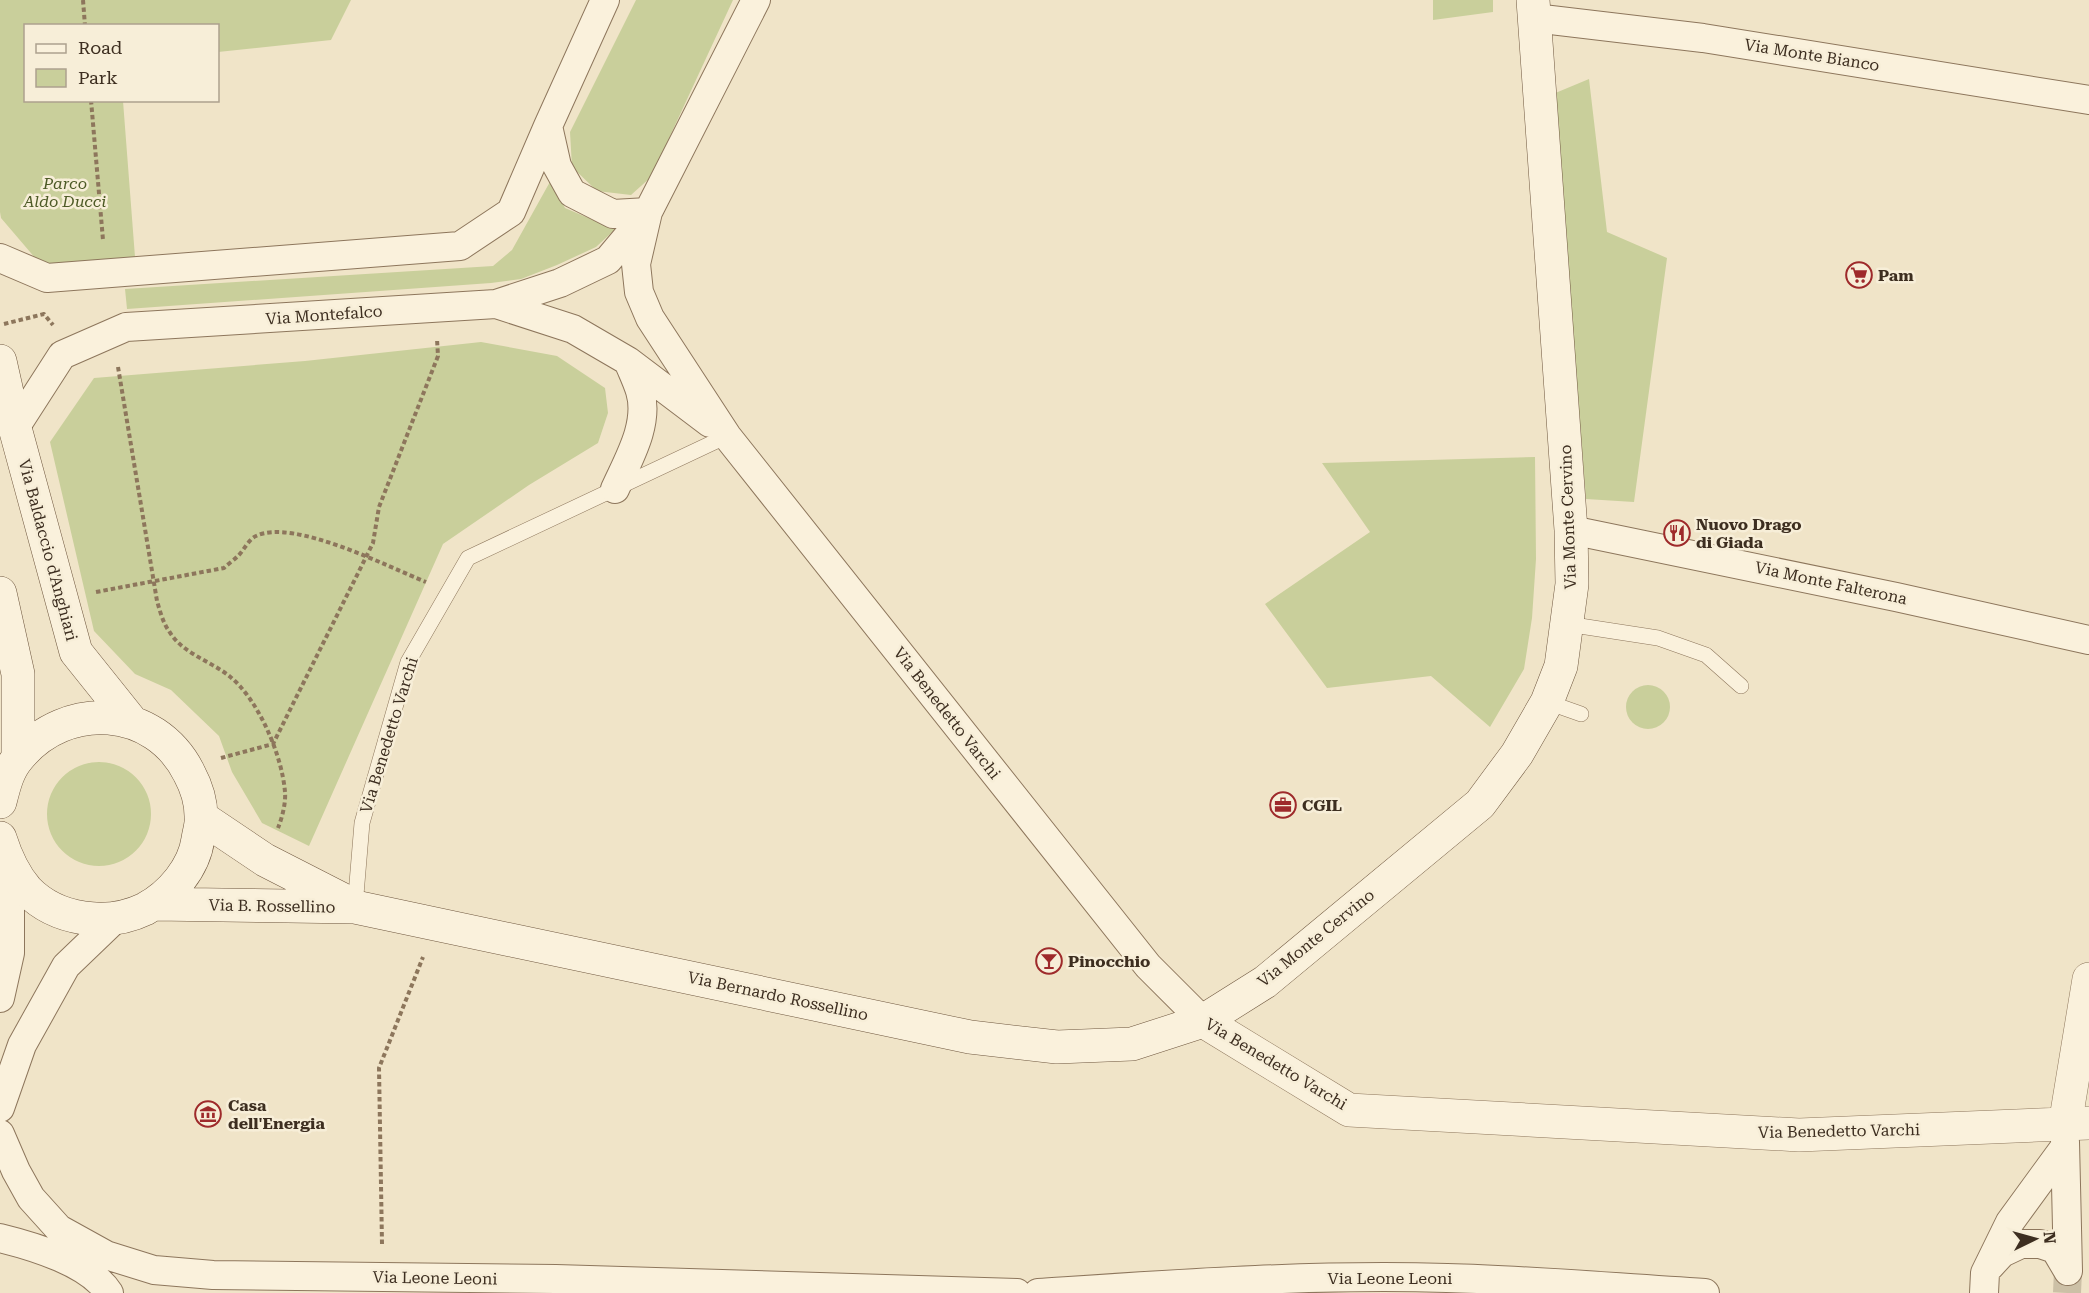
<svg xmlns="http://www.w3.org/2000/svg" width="2089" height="1293" font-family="'Roboto Serif',serif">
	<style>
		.green { fill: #c9cf9b }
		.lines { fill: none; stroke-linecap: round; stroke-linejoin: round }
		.minor-tunnel { stroke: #ccc0a6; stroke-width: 28; stroke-dasharray: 28 14; stroke-linecap: butt }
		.service-casing { stroke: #8d765c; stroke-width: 16 }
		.minor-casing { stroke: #8d765c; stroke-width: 30 }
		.tertiary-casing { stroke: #8d765c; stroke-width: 34 }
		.secondary-casing { stroke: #6f573f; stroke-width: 34 }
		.path { stroke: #8d765c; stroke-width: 4; stroke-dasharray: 4.5 3; stroke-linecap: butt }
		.service { stroke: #faf1dc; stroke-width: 15 }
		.minor { stroke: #faf1dc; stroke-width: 28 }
		.tertiary { stroke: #faf1dc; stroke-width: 33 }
		.secondary { stroke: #faf1dc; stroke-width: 33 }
		.labels { text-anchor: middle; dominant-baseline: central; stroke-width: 5; stroke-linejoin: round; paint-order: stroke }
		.street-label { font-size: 16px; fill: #3d2e20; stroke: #f7eed8 }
		.park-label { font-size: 16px; font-style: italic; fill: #4d5a26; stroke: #f7eed8 }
		.poi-label { font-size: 16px; font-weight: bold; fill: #3d2e20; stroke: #f7eed8; text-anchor: start }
	</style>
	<rect width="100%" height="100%" fill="#f0e4c8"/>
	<path class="green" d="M0,0H351L331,40L218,52V26H26V100L123,101L135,257L42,266L1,218L0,212Z
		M636,0H733L651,177L631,195L597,191L572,167L570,132Z
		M1433,0H1493V12L1433,20Z
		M1589,79L1607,232L1667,258L1634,502L1586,499L1553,94Z
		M551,180L565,208L593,220L622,223L596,247L557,265L521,279L491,283L127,309L125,289L493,266L512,250Z
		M481,342L557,356L605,388L608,413L598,443L529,485L443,544L309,846L262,823L232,772L219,736L171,690L135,674L94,631L50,442L94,378L305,361Z
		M1535,457L1536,559L1532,618L1524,669L1490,727L1431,676L1327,688L1265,604L1370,532L1322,463Z
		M1626 707a22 22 0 1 1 44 0a22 22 0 1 1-44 0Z
		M47 814a52 52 0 1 1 104 0a52 52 0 1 1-104 0Z"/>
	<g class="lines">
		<path class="minor-tunnel" d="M2067,1293L2068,1271"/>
		<g class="service-casing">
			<path id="service" d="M1567,624L1658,638L1706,655L1741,686
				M1547,702L1581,714
				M355,907L362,823L408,662L468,558L727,436"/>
		</g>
		<g class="minor-casing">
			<path id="minor" d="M605,0L548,126L557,166L572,193L613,214L648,212L756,0
				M1534,18L1703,38L2089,100
				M648,212L636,264L639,292L650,318L727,436L1148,966L1203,1021
				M0,258L47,278L460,246L511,212L548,126
				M496,304L573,329L628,361L710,423
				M15,428L62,355L126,327L496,304L560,283L608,260L645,216
				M615,489C628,460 650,424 640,391C637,381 632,371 628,361
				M1571,530L1896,597L2089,640
				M0,998L10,953V865
				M0,1108L22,1045L66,966L115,919
				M0,1134L16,1171L31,1198L59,1229L106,1255L154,1270L213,1275L556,1279L1017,1293
				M2065,1142L2068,1271
				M0,1238C33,1246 90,1263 109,1293
				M1990,1266L2002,1253L2021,1244H2040L2055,1249L2068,1271
				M1038,1293C1174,1284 1310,1274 1447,1278C1533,1280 1619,1288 1705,1293
				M1984,1293L1985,1273L2010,1222L2064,1148"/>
		</g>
		<g class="tertiary-casing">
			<path id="tertiary" d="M1203,1021L1349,1110L1799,1135L2089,1123
				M2065,1125L2089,979"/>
		</g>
		<g class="secondary-casing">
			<path id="secondary" d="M0,361L15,428L76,652L132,722
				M0,593L18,674V758
				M0,802C4,786 8,769 19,757C66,700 155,705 189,773C196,786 201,801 201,816C202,824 199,832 198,839C194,868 171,895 145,909C108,927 57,921 27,890C14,875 6,857 0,838
				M201,817L265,860L351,904
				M155,904L355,907L970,1037L1057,1047L1132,1044L1203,1021L1265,982L1480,804L1517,754L1547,702L1561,666L1572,584L1571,530L1533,0"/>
		</g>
		<path class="path" d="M83,0L85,26
			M91,100L103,240
			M4,324L44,314L53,325
			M118,367L157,601C160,611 163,623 169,631C182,653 208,660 228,675C258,698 282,755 285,792C286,803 282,818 278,828
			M96,592L224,568C228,564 234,560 238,556C244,550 249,539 256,536C294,518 388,567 426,582
			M221,758L273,744L373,543L379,507L438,356L437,339
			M382,1244L379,1068L423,957"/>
		<use href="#service" class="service"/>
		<use href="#minor" class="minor"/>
		<use href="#tertiary" class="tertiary"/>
		<use href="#secondary" class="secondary"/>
	</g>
	<defs>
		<g id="supermarket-ring" transform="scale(1.35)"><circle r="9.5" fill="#f7eed8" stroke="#9e2a2b" stroke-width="1.5"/><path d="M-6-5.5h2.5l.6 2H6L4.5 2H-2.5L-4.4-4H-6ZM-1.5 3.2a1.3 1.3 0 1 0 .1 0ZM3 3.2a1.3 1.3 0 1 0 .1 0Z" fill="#9e2a2b"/></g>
		<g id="restaurant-ring" transform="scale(1.35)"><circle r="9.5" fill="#f7eed8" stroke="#9e2a2b" stroke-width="1.5"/><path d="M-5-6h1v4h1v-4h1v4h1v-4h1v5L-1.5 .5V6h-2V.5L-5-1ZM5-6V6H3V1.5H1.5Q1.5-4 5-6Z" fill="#9e2a2b"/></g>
		<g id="office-ring" transform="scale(1.35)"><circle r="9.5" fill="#f7eed8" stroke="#9e2a2b" stroke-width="1.5"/><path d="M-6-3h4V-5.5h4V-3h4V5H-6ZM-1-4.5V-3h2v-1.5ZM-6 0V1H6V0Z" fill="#9e2a2b"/></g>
		<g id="bar-ring" transform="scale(1.35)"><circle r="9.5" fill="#f7eed8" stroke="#9e2a2b" stroke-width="1.5"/><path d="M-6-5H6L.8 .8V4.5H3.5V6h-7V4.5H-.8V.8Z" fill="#9e2a2b"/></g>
		<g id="museum-ring" transform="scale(1.35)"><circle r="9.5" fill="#f7eed8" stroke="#9e2a2b" stroke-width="1.5"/><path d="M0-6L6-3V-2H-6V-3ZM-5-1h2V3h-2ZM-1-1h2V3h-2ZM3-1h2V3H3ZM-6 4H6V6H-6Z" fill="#9e2a2b"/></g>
	</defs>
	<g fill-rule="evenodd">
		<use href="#supermarket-ring" x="1859" y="275"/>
		<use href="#restaurant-ring" x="1677" y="533"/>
		<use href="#office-ring" x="1283" y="805"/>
		<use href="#bar-ring" x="1049" y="961"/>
		<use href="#museum-ring" x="208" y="1114"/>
	</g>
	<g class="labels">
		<g class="street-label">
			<text transform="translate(1812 55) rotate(9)">Via Monte Bianco</text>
			<text transform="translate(324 315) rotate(-4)">Via Montefalco</text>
			<text transform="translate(1568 517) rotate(-92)">Via Monte Cervino</text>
			<text transform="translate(48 550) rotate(75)">Via Baldaccio d'Anghiari</text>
			<text transform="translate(1831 583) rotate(12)">Via Monte Falterona</text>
			<text transform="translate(947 713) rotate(52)">Via Benedetto Varchi</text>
			<text transform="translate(389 735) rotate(-73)">Via Benedetto Varchi</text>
			<text transform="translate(272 906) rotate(1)">Via B. Rossellino</text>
			<text transform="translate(1316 938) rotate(-39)">Via Monte Cervino</text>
			<text transform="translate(778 996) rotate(12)">Via Bernardo Rossellino</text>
			<text transform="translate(1276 1064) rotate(31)">Via Benedetto Varchi</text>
			<text transform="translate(1839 1131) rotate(-1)">Via Benedetto Varchi</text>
			<text transform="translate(435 1278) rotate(1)">Via Leone Leoni</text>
			<text x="1390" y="1278">Via Leone Leoni</text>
		</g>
		<g class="park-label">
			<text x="65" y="183">Parco<tspan x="65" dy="18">Aldo Ducci</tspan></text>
		</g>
		<g class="poi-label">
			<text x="1878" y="275">Pam</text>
			<text x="1696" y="524">Nuovo Drago<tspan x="1696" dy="18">di Giada</tspan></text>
			<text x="1302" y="805">CGIL</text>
			<text x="1068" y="961">Pinocchio</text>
			<text x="228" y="1105">Casa<tspan x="228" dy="18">dell'Energia</tspan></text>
		</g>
	</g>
	<rect x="24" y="24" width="195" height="78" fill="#f7eed8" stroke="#ada18e" stroke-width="1.5"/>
	<rect x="36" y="44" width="30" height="9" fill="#faf1dc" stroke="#ada18e" stroke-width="1.5"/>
	<text x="78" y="54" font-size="18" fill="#3d2e20">Road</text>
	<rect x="36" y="69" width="30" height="18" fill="#c9cf9b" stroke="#ada18e" stroke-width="1.5"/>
	<text x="78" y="84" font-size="18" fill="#3d2e20">Park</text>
	<g transform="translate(2035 1239) rotate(85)" stroke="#f7eed8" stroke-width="4.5" paint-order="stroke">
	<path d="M0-4.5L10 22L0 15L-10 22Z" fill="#3d2e20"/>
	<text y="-9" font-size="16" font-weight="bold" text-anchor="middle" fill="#3d2e20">N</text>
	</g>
</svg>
